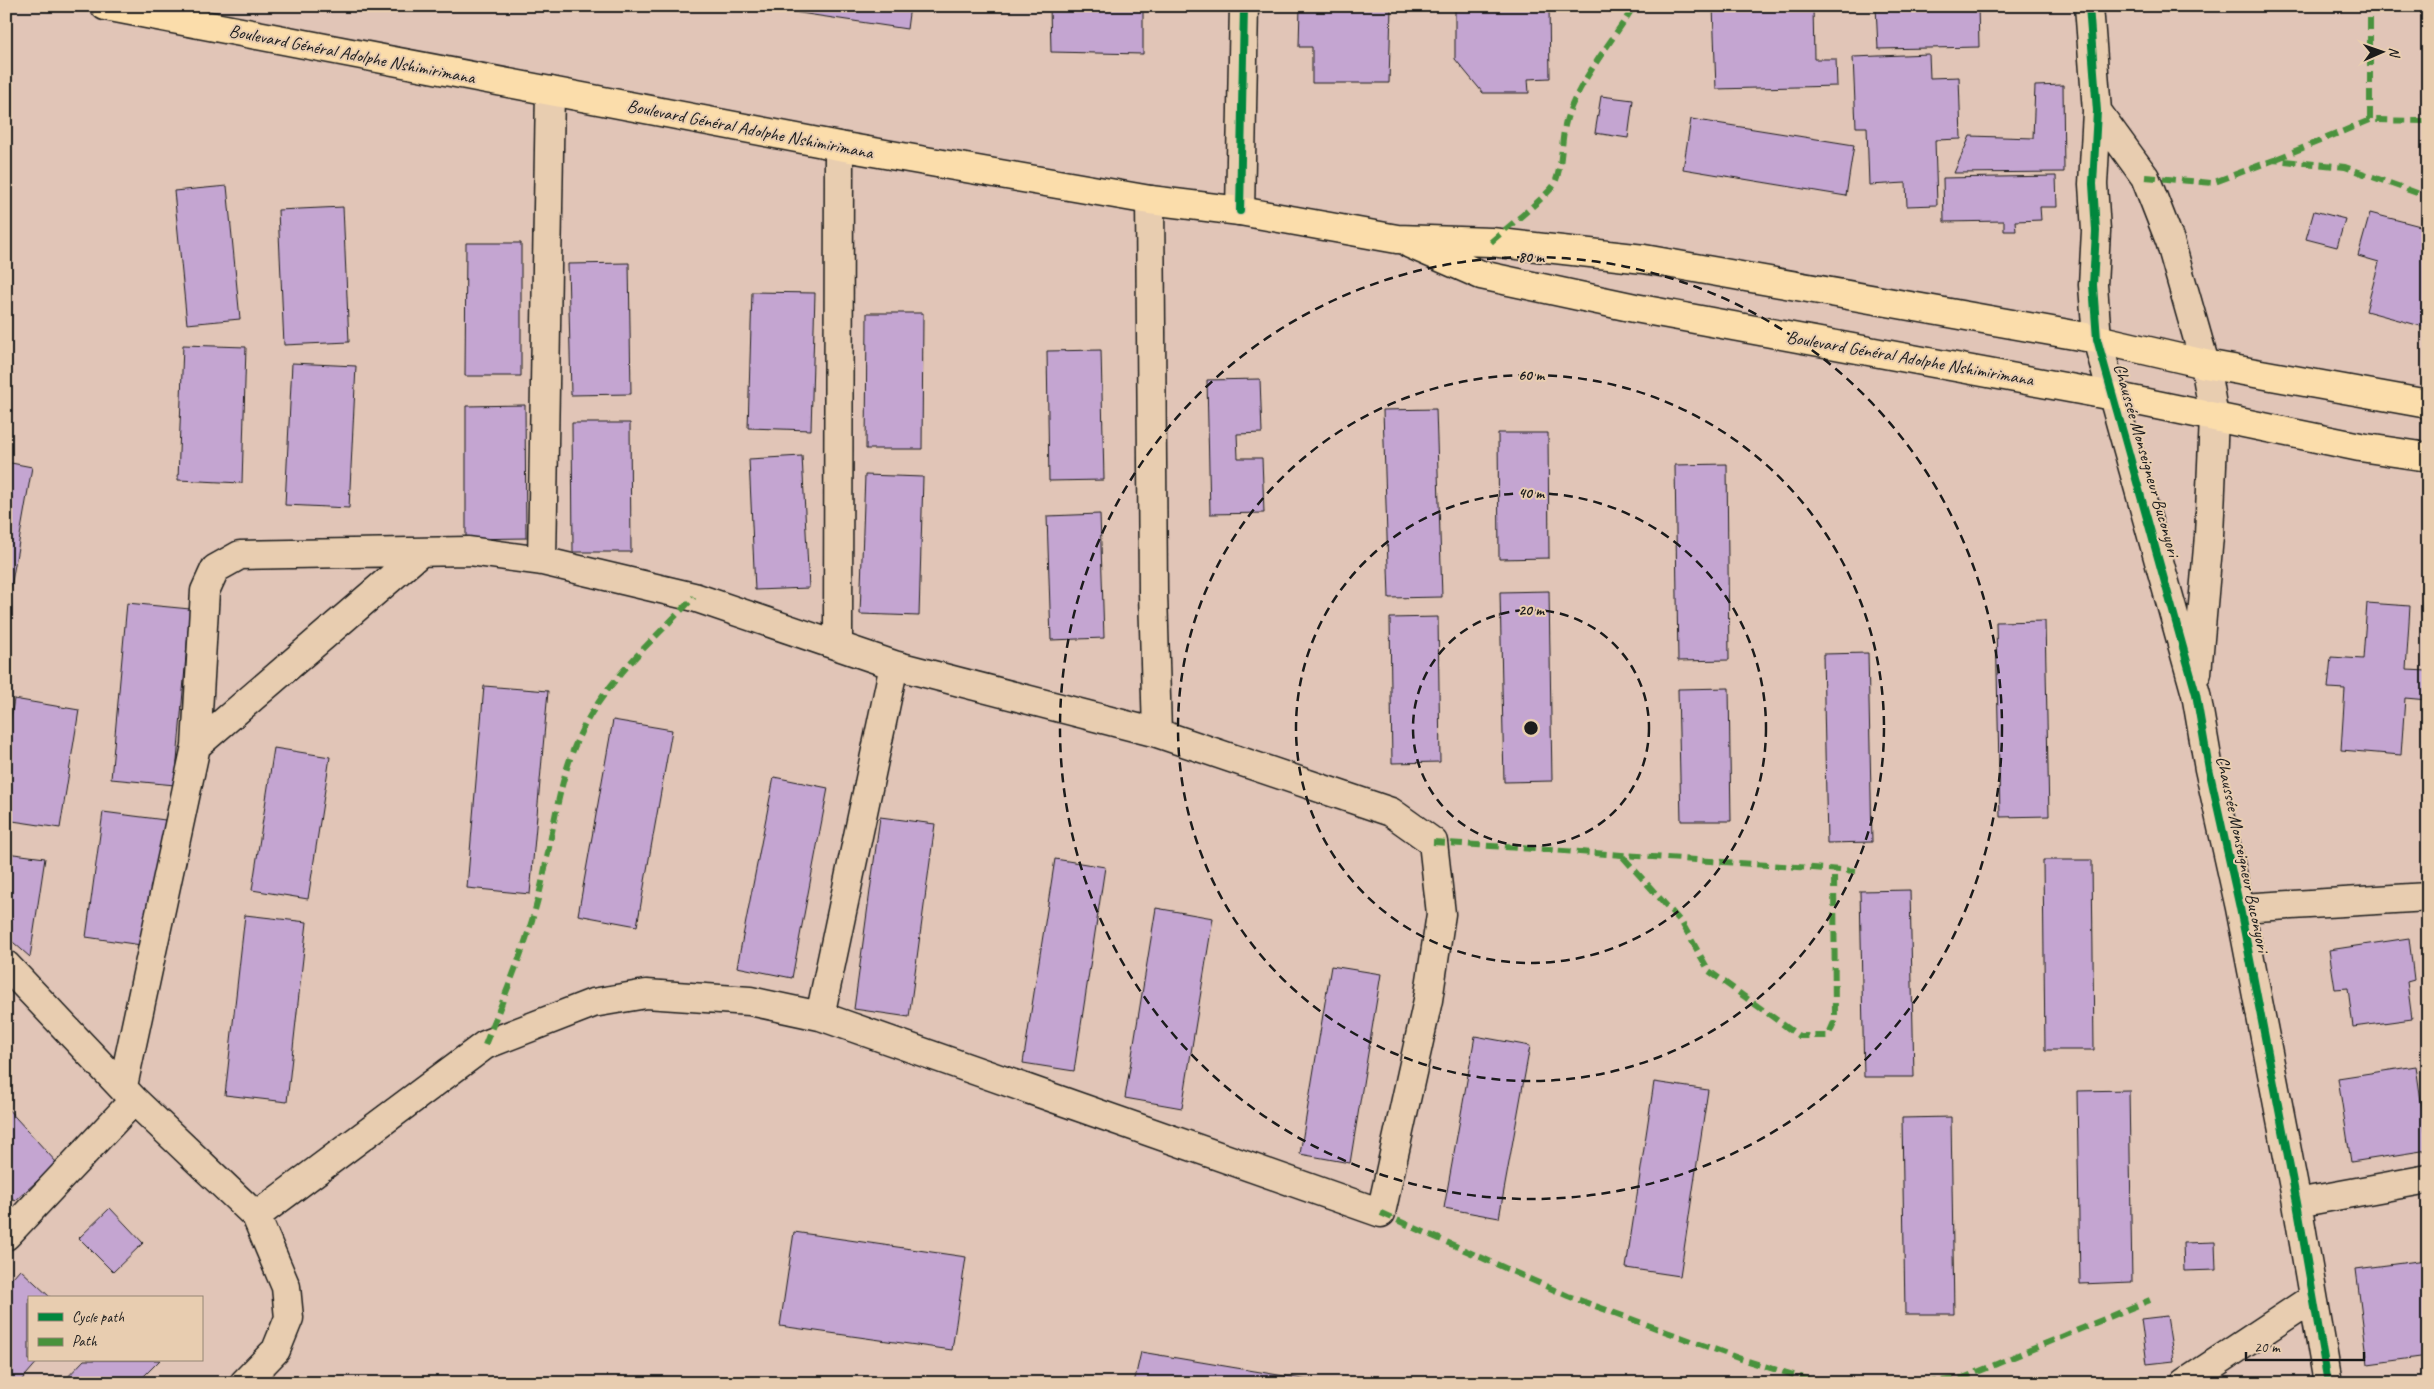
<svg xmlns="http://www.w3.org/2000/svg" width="2434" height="1389" font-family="Caveat,sans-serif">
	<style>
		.building { fill: #c4a5d1; stroke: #1c1c1c }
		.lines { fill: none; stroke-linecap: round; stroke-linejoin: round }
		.minor-casing { stroke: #1c1c1c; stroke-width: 31 }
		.major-casing { stroke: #1c1c1c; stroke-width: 31 }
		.minor { stroke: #e8cdb0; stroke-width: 28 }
		.major { stroke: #fbddab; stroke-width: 28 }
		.quiet { stroke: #49923c; stroke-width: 6; stroke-dasharray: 12 6; stroke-linecap: butt }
		.cycleway-casing { stroke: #e8cdb0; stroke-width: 11 }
		.cycleway { stroke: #00873e; stroke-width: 8 }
		.ring { fill: none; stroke: #1c1c1c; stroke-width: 2.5; stroke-dasharray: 9 6 }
		.labels { text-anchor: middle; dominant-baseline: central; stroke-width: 4; stroke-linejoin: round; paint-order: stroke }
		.street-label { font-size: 18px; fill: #1c1c1c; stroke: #e8cdb0 }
		.centre { fill: #1c1c1c; stroke: #e8cdb0; stroke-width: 2.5 }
		.ring-label { font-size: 15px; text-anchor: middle; font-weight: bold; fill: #1c1c1c; stroke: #e8cdb0; stroke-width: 4; stroke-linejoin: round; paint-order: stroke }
	</style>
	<rect width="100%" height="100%" fill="#e1c5b7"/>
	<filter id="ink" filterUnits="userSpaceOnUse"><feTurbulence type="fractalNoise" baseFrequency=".02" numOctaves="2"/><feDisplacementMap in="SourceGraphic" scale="10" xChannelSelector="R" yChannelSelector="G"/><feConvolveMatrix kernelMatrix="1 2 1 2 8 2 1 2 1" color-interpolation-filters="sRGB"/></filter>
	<g filter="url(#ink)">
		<path class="building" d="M774,6H910L907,29L773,9Z
			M1050,6H1143V54L1051,52Z
			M1300,6H1391L1389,83H1312V47H1299Z
			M1455,6H1549L1550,78L1528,79L1529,93H1483L1455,59Z
			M1713,6H1813L1814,59H1836L1837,86L1716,89Z
			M1876,6H1978L1979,47L1878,49Z
			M1929,54L1930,78L1959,77L1961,139L1935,140L1937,205L1907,206L1906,183L1869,185L1867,127H1856L1853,57Z
			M2063,85L2064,172L1954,173L1970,136L2033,138L2035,86Z
			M1601,96L1633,100L1628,138L1595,133Z
			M1691,119L1854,145L1846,196L1683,169Z
			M2056,176L2057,207H2040L2041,220L2015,221L2016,231H2004V221L1944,222L1943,178Z
			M227,186L240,319L187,324L174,191Z
			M343,207L349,342L284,345L278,210Z
			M2314,211L2345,219L2337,247L2306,239Z
			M2370,213L2428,228V328L2366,311L2379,262L2358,256Z
			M466,243H521V376H465Z
			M629,263L631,394L571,395L568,264Z
			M752,292L815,293L811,430L748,428Z
			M867,313H923L922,449H866Z
			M183,345L246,347L242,483L178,480Z
			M1101,350L1104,480L1049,481L1047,351Z
			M292,363L356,366L349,508L285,505Z
			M1260,379L1262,433L1237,434L1238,458H1262L1264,513L1210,514L1207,380Z
			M525,405L526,538L466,539V406Z
			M1436,409L1442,597L1389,598L1383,410Z
			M572,423H630L631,552H573Z
			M1498,433H1548L1549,558L1499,559Z
			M802,456L809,588L755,590L749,459Z
			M6,462L32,467L9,599L6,598Z
			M1727,464L1729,660L1678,661L1675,465Z
			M865,475L923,477L919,616L860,614Z
			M1100,514L1104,638L1051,640L1047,516Z
			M1549,591L1552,781L1504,782L1500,592Z
			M127,603L190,609L175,785L111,779Z
			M2367,603L2410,606L2406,670L2428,671V700L2405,698L2401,755L2341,750L2345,689L2328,688L2331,657L2363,659Z
			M1438,617L1440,762L1392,763L1390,618Z
			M2045,621L2049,816L2000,817L1996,622Z
			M1868,653L1872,842L1827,843L1823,654Z
			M484,686L548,691L530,894L467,888Z
			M1729,688L1731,821H1681L1678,689Z
			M14,699L79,710L60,828L6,820V748Z
			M613,720L672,730L637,926L578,915Z
			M274,748L330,757L308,899L252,890Z
			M774,777L828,788L792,978L737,967Z
			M103,812L165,820L148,946L86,937Z
			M880,817L935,824L909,1017L854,1009Z
			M6,853L45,858L30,957L6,936Z
			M1055,859L1105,867L1074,1071L1023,1063Z
			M2043,860H2092L2094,1050H2045Z
			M1910,890L1914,1077H1864L1860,891Z
			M1156,908L1213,918L1182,1108L1125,1098Z
			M245,915L307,922L287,1102L225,1095Z
			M2409,938L2414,980L2407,982L2412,1019L2353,1027L2348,988L2335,989L2329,950Z
			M1331,966L1381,974L1350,1163L1300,1154Z
			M1475,1036L1530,1046L1499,1218L1444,1208Z
			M2416,1066L2428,1150L2351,1162L2338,1078Z
			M1654,1082L1708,1090L1680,1276L1626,1268Z
			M2129,1090L2132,1282L2080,1284L2077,1091Z
			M6,1107L57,1163L15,1201L6,1191Z
			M1951,1117L1954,1314H1905L1902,1118Z
			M110,1208L143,1243L113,1272L79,1238Z
			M794,1232L966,1257L952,1350L780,1326Z
			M2215,1242L2216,1270L2184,1271L2183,1243Z
			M2426,1260L2428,1356L2368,1364L2356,1269Z
			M20,1269L51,1298H29V1360H39L19,1383H6V1285Z
			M2167,1316L2174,1361L2147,1364L2141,1319Z
			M1141,1352L1326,1383H1134Z
			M84,1360H160L137,1383H62Z"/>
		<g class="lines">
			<g class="minor-casing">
				<path id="minor" d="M2089,6L2097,111L2093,184L2096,231L2093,285L2097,339L2196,694L2209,769L2240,908L2297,1203L2328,1383
					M2097,111L2145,177L2170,241L2205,364L2214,417L2209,536L2197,673
					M1240,211L1244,6
					M542,561L550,91
					M838,646L839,146
					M196,746L421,552
					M2240,908L2428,897
					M6,965L134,1100L256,1216L485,1045L593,1003L646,994L750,1001L820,1016L1381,1213L1428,1000L1441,914L1433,842L1391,812L1157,733
					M820,1016L894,665
					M123,1086L196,746L205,591L215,569L240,555L469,551L542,561L694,597L894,665L1157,733L1153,592L1150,200
					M2297,1203L2428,1179
					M6,1236L134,1100
					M244,1383L276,1350L289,1318L286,1287L256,1216
					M2185,1383L2313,1298"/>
			</g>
			<g class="major-casing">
				<path id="major" d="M105,6L839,146L1150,200L1240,211L1397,239L1491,242L1644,259L2097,339L2205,364L2428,404
					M1410,244L1481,275L1635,308L2113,396L2360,447L2428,457"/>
			</g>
			<use href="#minor" class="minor"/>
			<use href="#major" class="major"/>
			<path class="quiet" d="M2370,120V6
				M2276,159L2370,120L2428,121
				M2145,177L2212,183L2274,160L2345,167L2428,197
				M1491,242C1503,231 1548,195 1554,185C1564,163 1560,140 1567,118C1579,81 1613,40 1634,6
				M1433,842L1856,871
				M1623,857L1682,923L1709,971L1799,1036H1828L1835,1020L1834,871
				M485,1045C504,997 525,949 538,899C554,837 557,768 591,714C618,670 659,634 694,597
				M1381,1213L1568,1296L1741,1359L1820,1383
				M1924,1383L1963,1378L2150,1300"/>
			<g class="cycleway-casing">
				<path id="cycleway" d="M2089,6L2097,111L2093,184L2096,231L2093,285L2097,339L2196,694L2209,769L2240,908L2297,1203L2328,1383
					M1240,211L1244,6"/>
			</g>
			<use href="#cycleway" class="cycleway"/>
		</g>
	</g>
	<g class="ring">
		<circle cx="1531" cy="728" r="118"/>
		<circle cx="1531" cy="728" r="235"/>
		<circle cx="1531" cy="728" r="353"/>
		<circle cx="1531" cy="728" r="471"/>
	</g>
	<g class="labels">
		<g class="street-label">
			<text transform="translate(352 54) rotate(11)">Boulevard Général Adolphe Nshimirimana</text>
			<text transform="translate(750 129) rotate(11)">Boulevard Général Adolphe Nshimirimana</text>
			<text transform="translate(1910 358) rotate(10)">Boulevard Général Adolphe Nshimirimana</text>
			<text transform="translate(2147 460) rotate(74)">Chaussée Monseigneur Buconyori</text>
			<text transform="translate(2243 854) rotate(78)">Chaussée Monseigneur Buconyori</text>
		</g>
	</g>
	<circle cx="1531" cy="728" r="8" class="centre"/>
	<g class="ring-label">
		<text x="1531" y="262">80 m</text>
		<text x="1531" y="380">60 m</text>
		<text x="1531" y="498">40 m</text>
		<text x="1531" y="615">20 m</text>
	</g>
	<rect width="2434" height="1389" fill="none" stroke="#e8cdb0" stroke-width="25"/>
	<rect x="12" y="12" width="2409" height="1364" fill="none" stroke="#1c1c1c" stroke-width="2" filter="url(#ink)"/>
	<rect x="28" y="1296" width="175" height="65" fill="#e8cdb0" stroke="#968675"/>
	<rect x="38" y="1313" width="25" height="8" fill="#00873e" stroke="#968675"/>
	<text x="72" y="1322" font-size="15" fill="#1c1c1c">Cycle path</text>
	<rect x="38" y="1338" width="25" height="8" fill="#49923c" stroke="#968675"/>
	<text x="72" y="1346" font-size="15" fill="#1c1c1c">Path</text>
	<g transform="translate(2382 52) rotate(88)" stroke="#e8cdb0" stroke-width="4" paint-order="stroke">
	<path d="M0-4L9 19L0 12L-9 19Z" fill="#1c1c1c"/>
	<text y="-8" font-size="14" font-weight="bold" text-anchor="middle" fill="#1c1c1c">N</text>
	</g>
	<path d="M2246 1352v8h118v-8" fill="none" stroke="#1c1c1c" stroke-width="2.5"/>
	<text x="2254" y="1352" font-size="15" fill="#1c1c1c" stroke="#e8cdb0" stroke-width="4" paint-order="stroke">20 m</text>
</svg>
